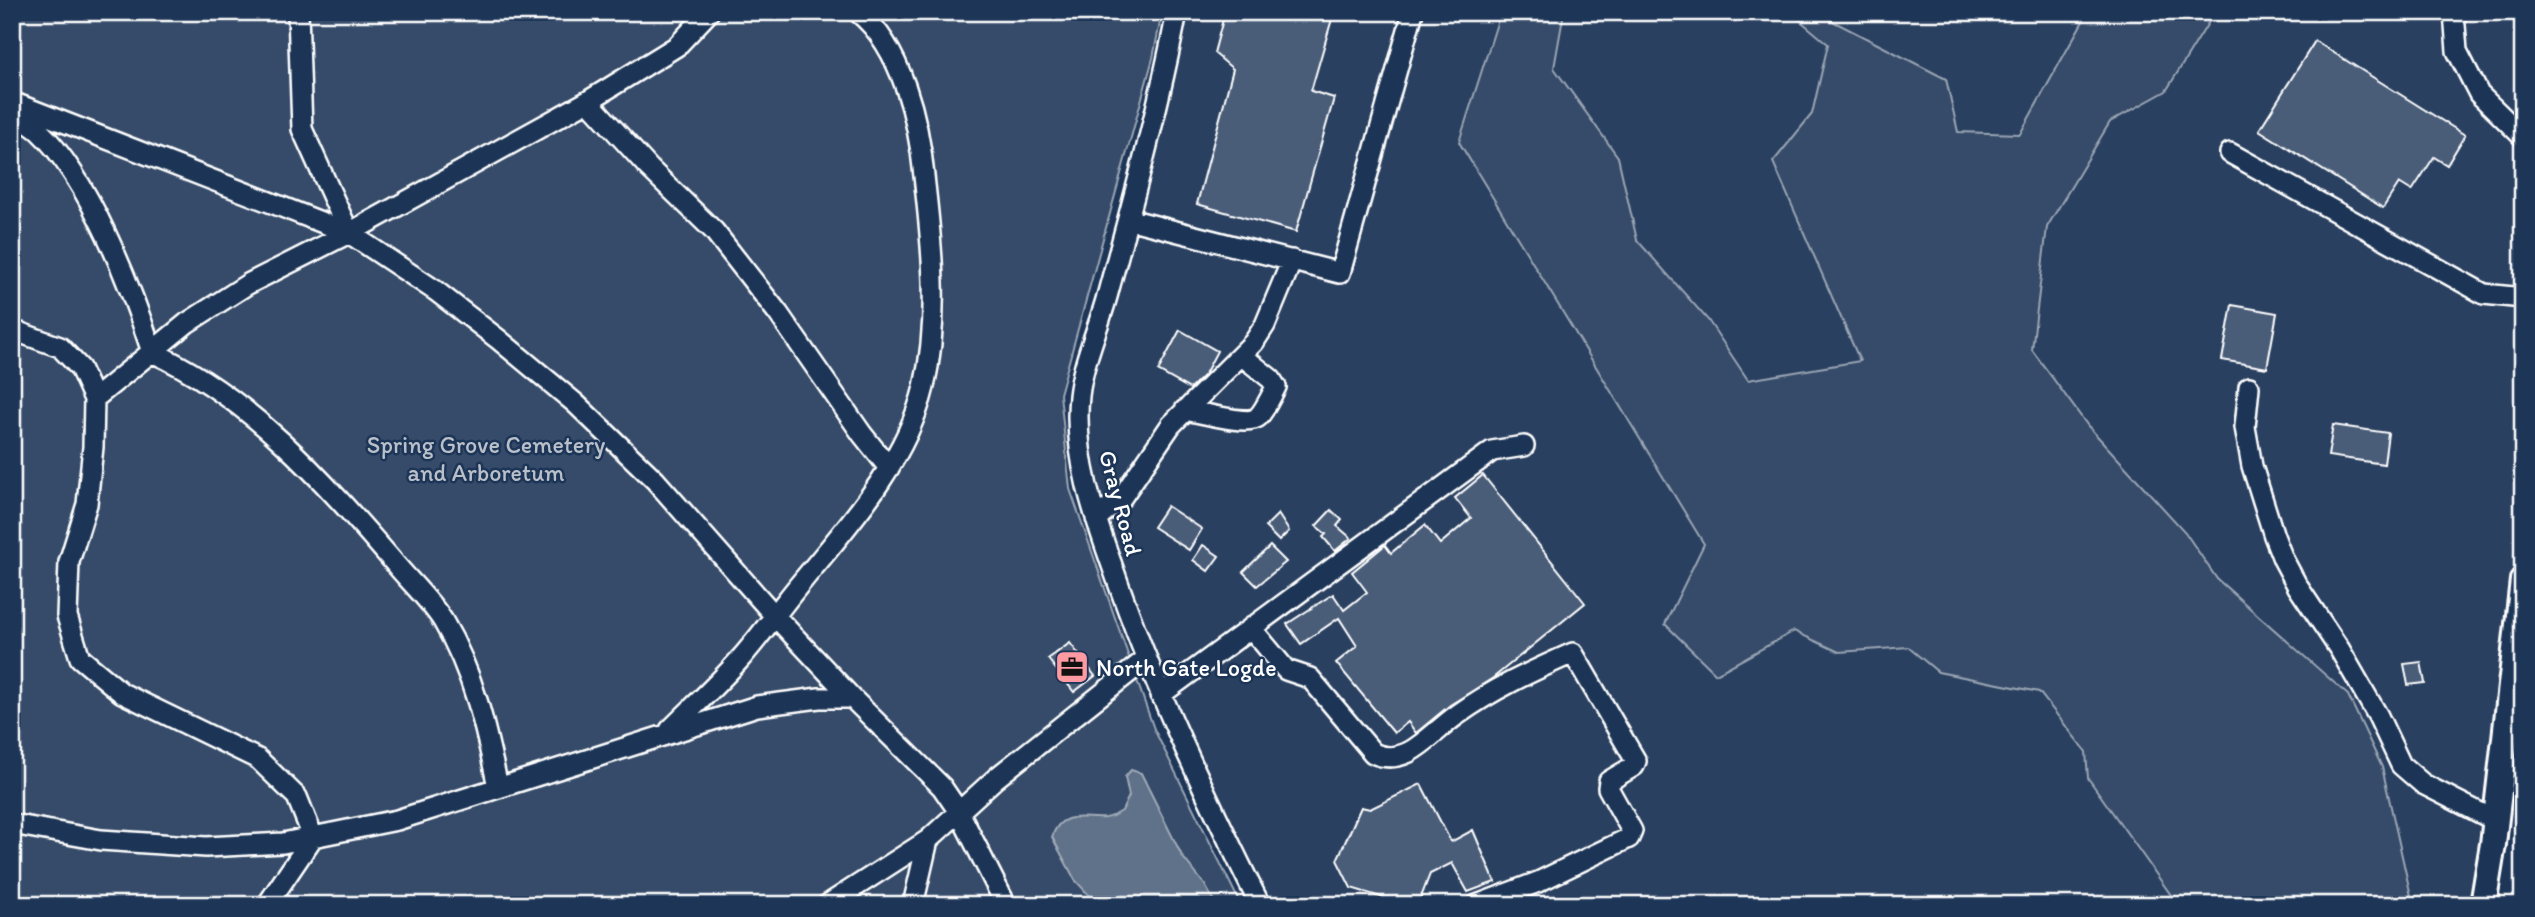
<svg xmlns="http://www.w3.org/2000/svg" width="2535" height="917" font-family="Itim,sans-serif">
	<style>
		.built { fill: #2a4161 }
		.green { fill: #364b69; stroke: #9aa5b4; stroke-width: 2 }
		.water { fill: #617289; stroke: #a0aab8; stroke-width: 2 }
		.building { fill: #4a5d79; stroke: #fff; stroke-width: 2 }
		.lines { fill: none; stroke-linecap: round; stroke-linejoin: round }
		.minor-casing { stroke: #fff; stroke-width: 24 }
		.major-casing { stroke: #fff; stroke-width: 30 }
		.minor { stroke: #1d3557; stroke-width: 19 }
		.major { stroke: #1d3557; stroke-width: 24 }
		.labels { text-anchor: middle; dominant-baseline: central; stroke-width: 5; stroke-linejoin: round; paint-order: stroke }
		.park-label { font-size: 24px; fill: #b9c0ca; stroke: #1d3557 }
		.street-label { font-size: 24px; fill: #fff; stroke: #1d3557 }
		.poi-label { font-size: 24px; fill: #fff; stroke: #1d3557; text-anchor: start }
	</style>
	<rect width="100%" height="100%" fill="#1d3557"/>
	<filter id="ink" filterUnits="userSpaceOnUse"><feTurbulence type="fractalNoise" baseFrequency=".0143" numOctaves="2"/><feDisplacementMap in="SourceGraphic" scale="14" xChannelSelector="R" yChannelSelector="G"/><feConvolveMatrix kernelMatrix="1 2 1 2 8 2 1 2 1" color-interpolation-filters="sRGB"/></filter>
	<g filter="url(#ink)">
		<path class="built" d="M1177,12H1487L1498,20L1459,143L1704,545L1716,674L1794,631L1839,652L1908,647L1938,672L2039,692L2086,752L2088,778L2178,905H1260L1139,643L1078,421Z
			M1564,12H1790L1829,44L1812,114L1773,162L1860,361L1748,380L1708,320L1637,240L1618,157L1554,68Z
			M1815,12H2088L2021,134L1958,132L1946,79Z
			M2215,12H2523V580L2483,905H2413L2382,767L2348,695L2217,579L2185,532L2088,426L2032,350L2047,227L2110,122L2166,91Z"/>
		<path class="green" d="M12,12H1162L1153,58L1060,394L1070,489L1154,729L1241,905H12Z
			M1487,12H1564L1554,68L1618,157L1637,240L1708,320L1748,380L1860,361L1773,162L1812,114L1828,44L1790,12H1815L1946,79L1958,132L2020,134L2088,12H2215L2166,91L2110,122L2047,227L2032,350L2088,426L2185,532L2217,579L2348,695L2382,767L2413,905H2178L2088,778L2086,752L2039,692L1938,672L1908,647L1839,652L1794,631L1716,674L1665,624L1704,544L1459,142L1498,20Z"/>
		<path class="water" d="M1131,770L1141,773L1182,856L1205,885L1216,905H1098L1075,880L1052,837C1061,809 1084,820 1106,818C1112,817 1117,814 1122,811L1129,796L1125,777Z"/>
		<path class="building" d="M1225,12H1334L1311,91L1334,98L1296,232L1197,204L1233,69L1214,53Z
			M2315,41L2465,135L2447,165L2434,157L2412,191L2399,183L2383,208L2259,130Z
			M2232,305L2277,313L2267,368L2222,360Z
			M1180,330L1217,351L1205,374L1190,389L1158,371Z
			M2333,425L2388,433L2384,464L2328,456Z
			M1483,475L1585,603L1493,678L1450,705L1416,733L1408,722L1394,733L1336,663L1357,646L1339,618L1301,644L1287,624L1333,594L1344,610L1367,592L1352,572L1385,545L1391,553L1425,525L1440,544L1471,518L1455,498Z
			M1167,506L1202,529L1189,550L1153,527Z
			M1331,510L1342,520L1337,526L1351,538L1335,551L1323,537L1326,534L1316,526Z
			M1278,514L1289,531L1279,541L1265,527Z
			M1203,545L1219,556L1208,571L1193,560Z
			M1270,546L1286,562L1257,586L1243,572Z
			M1070,643L1095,676L1074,692L1048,659Z
			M2421,662L2425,683L2408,685L2404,664Z
			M1421,784L1451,842L1473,830L1495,882L1468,892L1452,863L1430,874L1418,905H1407L1351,888L1337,860L1361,807L1370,809Z"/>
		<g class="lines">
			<g class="minor-casing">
				<path id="minor" d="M298,12L302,129L349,233
					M1177,12C1159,106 1134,197 1109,289C1100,325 1083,360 1079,396C1073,456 1094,515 1114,571C1154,688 1205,794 1260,905
					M2454,12L2457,51L2479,94L2523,137
					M588,101L649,168L714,231L778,313L862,434L889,468
					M12,102L349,233L436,291L498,339L575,403L655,480L774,615L852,698L942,787L959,812L1006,905
					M12,113C21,119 31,124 39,131C89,178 131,287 152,352C249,396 324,481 392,560C408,580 430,600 443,621C474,673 486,730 498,787
					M2230,153L2484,294L2523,298
					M1128,219L1340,273L1413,12
					M12,333H21L60,347L80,368L94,399L93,447L87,504L69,562L67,616L80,658L122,693L258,759L297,797L313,837L267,905
					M2249,387L2245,427L2252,466L2274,536L2283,559L2298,587L2340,650L2378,716L2401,765L2423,784L2496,821
					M94,399L187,323L248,284L349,233L588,101L677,46L709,12
					M1185,410C1198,412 1249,426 1258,417C1265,410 1271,396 1276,387L1271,379L1241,355
					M1096,519L1122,497L1171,425L1254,342L1265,325L1292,260
					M1251,628L1286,670L1310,678L1373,753C1385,759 1396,758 1409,752C1426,743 1441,726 1457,715C1493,689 1532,671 1573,653L1636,761L1634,766L1609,781L1608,788L1632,831L1629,838L1538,882L1477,905
					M1160,695L1492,451L1524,446
					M670,730C694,706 719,683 741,658C763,633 782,605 804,579C851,522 906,461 924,387C940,318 932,245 924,176C919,123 902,47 858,12
					M12,824L101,840L206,847L283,843L397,820L757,706L819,698H852
					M827,905L928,840L996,778L1146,659
					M913,905L928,840"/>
			</g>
			<g class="major-casing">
				<path id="major" d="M2483,905L2493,844L2523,580"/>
			</g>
			<use href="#minor" class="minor"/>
			<use href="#major" class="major"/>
		</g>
	</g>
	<defs>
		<g id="office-square" transform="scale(1.75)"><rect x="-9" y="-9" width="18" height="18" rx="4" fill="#ff9aa2" stroke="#1d3557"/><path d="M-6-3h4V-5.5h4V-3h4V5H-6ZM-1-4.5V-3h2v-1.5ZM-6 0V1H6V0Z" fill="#111"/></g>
	</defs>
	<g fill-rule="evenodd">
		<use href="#office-square" x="1072" y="667"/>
	</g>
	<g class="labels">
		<g class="park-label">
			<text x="486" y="444">Spring Grove Cemetery<tspan x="486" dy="28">and Arboretum</tspan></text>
		</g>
		<g class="street-label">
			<text transform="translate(1121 503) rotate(75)">Gray Road</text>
		</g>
		<g class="poi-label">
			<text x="1096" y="667">North Gate Logde</text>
		</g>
	</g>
	<rect width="2535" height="917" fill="none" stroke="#1d3557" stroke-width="42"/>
	<rect x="21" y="21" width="2493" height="875" fill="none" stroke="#fff" stroke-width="2.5" filter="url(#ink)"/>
</svg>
